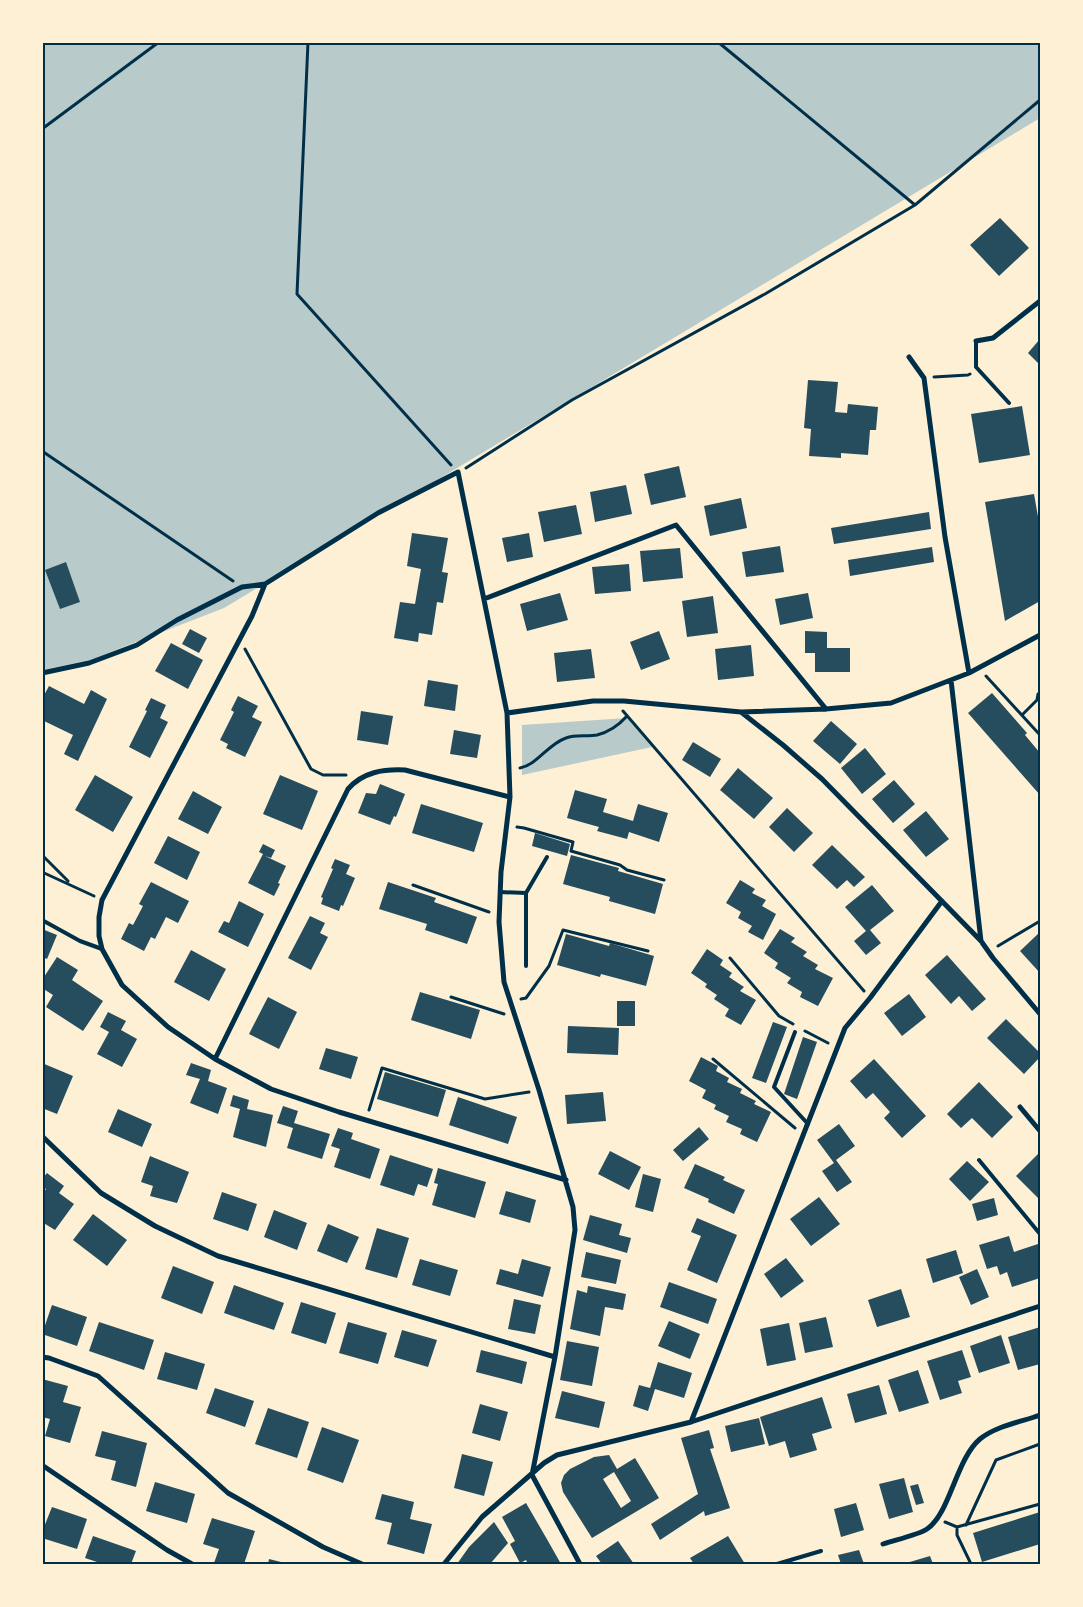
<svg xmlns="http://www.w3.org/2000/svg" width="1083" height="1607" font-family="Lato,sans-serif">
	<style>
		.green { fill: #b9caca }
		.building { fill: #264d5e; fill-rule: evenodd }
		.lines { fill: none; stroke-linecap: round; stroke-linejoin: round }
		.path { stroke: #003049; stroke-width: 3 }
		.service { stroke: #003049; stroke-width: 4 }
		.minor { stroke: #003049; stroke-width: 5 }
		.neatline { fill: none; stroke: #003049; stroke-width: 2 }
	</style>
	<rect width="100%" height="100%" fill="#fdf0d5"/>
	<path class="green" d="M42,43H1040V118L224,608L90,660L43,670Z
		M627,718L652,747L522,775V725Z"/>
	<path class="building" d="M1000,218L1029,248L999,276L970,245Z
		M1040,339V365L1028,353Z
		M808,380L838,382L835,412L847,413L848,404L878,407L876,430H870L868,455L841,453V458L809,456L811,429L804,428Z
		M1022,406L1030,455L979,463L971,414Z
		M679,466L686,497L651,505L644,474Z
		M626,485L632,514L595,522L590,492Z
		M1034,494L1040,528V601L1005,621L985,502Z
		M741,498L747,528L710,536L704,506Z
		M576,505L582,534L544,542L538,512Z
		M929,512L931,529L834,544L831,528Z
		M412,533L448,538L442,572L448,573L443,603L437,602L432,635L419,633L418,642L394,638L400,602L415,604L421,569L407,566Z
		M529,533L533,557L507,562L502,538Z
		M780,546L784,572L746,577L742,552Z
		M932,547L934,562L850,576L848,560Z
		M680,548L683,578L643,582L640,551Z
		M66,562L80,602L60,609L45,570Z
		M629,564L631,591L595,594L592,567Z
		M560,593L568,620L527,631L520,604Z
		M808,593L813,618L780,625L775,599Z
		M713,596L718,633L687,637L682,601Z
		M190,629L207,638L199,653L182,644Z
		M659,631L670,659L641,670L630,642Z
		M805,631L827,632V648H850V672H815V653H805Z
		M171,643L203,660L188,689L155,671Z
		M751,645L754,676L718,680L715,649Z
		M591,649L595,678L557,682L554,653Z
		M428,680L458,685L455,711L424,706Z
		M49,686L84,704L91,690L107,699L78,761L64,754L73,735L42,720V699Z
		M992,693L1027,733L1025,735L1040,753V795L968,713Z
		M238,696L258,706L252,717L262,722L245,757L226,748L228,744L220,740L234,712L231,710Z
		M151,698L166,705L160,718L168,722L150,758L129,747L147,711L145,710Z
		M361,711L393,716L388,745L357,740Z
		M831,721L857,744L840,764L813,741Z
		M454,730L481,735L477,758L450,754Z
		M693,742L721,759L710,777L682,760Z
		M865,748L886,774L862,794L841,768Z
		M738,768L773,798L754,819L720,790Z
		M95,775L133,797L113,832L75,810Z
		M280,775L318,791L302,830L263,814Z
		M894,780L915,804L893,823L872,799Z
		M380,784L405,794L396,817L394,816L390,825L358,813L366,793L376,794Z
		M575,790L607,799L603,812L633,821L638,804L668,813L659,842L629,832L627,839L597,831L599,827L567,818Z
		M193,791L222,807L208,834L178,819Z
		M421,804L483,823L474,852L412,833Z
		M787,808L813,833L794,852L769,827Z
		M926,811L949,839L926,857L903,830Z
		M535,833L570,844L567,856L532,846Z
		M168,836L200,852L187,880L154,863Z
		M263,844L275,850L271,858L265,856L286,866L278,883L280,884L274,896L248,883L263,854L259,852Z
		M832,845L865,877L854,887L847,880L837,889L812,865Z
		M571,855L619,868L618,871L663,884L655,914L609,901L610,897L563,884Z
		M335,859L350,865L346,874L355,878L343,906L341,905L339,911L321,904L323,898L321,897L333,869L331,868Z
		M740,880L755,889L752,893L766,900L762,906L776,914L763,940L748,932L752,926L738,918L741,912L726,903Z
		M151,882L189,901L178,923L166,917L155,939L151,937L144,951L121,939L129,923L133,925L143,906L139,904Z
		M388,882L436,898L434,902L477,917L467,944L425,930L427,924L379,909Z
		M872,885L894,911L870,930L881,943L866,955L854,941L866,931L845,907Z
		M239,901L264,914L248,947L218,932L224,921L229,923Z
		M310,916L325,923L320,933L328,937L311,970L288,958Z
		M42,929L57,935L47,959L42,957Z
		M780,929L795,938L791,942L807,952L803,956L818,965L815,969L833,978L818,1006L800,997L802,992L787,983L791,978L775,968L778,963L764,953Z
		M1040,932V973L1020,951Z
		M566,934L609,946L610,943L654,956L646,986L601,974L600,977L557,965Z
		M707,949L723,960L720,965L732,973L729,977L744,987L740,991L756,1000L741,1025L725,1016L729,1009L714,999L717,995L705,987L707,984L691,973Z
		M191,950L226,969L209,1001L174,982Z
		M947,955L986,999L972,1011L959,996L951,1004L925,975Z
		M57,957L78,970L72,980L103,1001L83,1031L46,1007L53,995L42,988V980Z
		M420,992L480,1010L471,1039L411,1020Z
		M909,994L926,1017L902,1036L884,1013Z
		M268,997L297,1012L279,1049L249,1034Z
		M617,1001H635V1026H617Z
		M108,1012L126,1021L121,1030L137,1039L122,1067L97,1054L109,1032L100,1027Z
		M1006,1019L1040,1053V1057L1024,1074L987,1038Z
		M773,1022L787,1027L766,1083L752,1078Z
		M568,1026L619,1028L618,1055L567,1053Z
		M803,1037L817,1042L797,1099L784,1094Z
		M326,1048L358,1057L351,1079L319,1069Z
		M701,1057L718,1066L716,1071L729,1078L727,1082L742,1089L740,1093L756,1101L754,1104L771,1112L757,1142L740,1134L742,1129L726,1122L729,1116L714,1109L716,1105L702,1098L706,1090L689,1081Z
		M874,1059L926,1116L902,1138L884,1118L890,1112L873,1093L866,1099L850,1081Z
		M42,1063L73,1076L57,1114L42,1108Z
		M191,1063L211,1070L208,1081L227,1088L218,1114L190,1103L200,1079L186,1075Z
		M385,1072L446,1090L438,1117L377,1099Z
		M979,1082L1013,1117L992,1138L972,1118L961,1128L947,1114Z
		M603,1092L606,1121L567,1124L565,1095Z
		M233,1095L249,1100L247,1109L273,1115L266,1147L233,1137L240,1109L230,1106Z
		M458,1097L517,1117L508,1144L449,1125Z
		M283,1106L298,1111L294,1123L330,1134L322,1159L287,1148L293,1128L277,1123Z
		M118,1109L152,1124L142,1147L108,1132Z
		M839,1124L855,1146L836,1160L852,1182L837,1192L822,1171L834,1163L817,1140Z
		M699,1127L709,1139L683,1161L673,1150Z
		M338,1128L353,1133L351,1139L380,1149L370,1179L334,1167L340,1149L331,1146Z
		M610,1151L641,1167L629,1190L598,1174Z
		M1038,1154L1040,1157V1198L1039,1199L1016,1176Z
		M390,1155L433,1169L427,1187L418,1184L414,1196L380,1185Z
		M150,1156L189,1172L177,1203L150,1196L153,1186L141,1182Z
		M967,1161L989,1182L970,1201L949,1179Z
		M695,1164L725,1177L723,1180L745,1190L734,1214L708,1202L709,1199L684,1188Z
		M438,1168L486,1182L475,1218L432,1205L438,1184L434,1183Z
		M47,1173L64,1186L59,1193L74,1204L55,1230L42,1222V1195L46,1189L42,1187V1179Z
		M643,1174L661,1179L653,1212L635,1207Z
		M506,1191L536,1200L530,1223L499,1214Z
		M222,1192L257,1204L248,1231L213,1219Z
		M819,1197L840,1224L811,1246L790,1219Z
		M994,1198L998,1215L977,1221L972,1204Z
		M274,1210L307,1223L297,1250L264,1237Z
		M93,1214L127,1240L107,1266L73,1240Z
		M590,1215L622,1224L619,1235L631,1238L627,1253L583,1240Z
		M697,1218L737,1235L717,1283L687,1270L701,1236L691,1232Z
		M328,1224L359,1237L347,1263L317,1251Z
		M377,1228L409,1238L397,1278L365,1269Z
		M1009,1236L1014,1252L1038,1244L1040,1253V1278L1012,1287L1007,1272L1000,1275L997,1266L987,1269L979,1245Z
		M956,1250L963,1273L933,1283L926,1259Z
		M586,1252L621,1260L616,1284L581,1277Z
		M786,1258L804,1281L781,1298L764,1274Z
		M420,1259L458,1270L450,1296L412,1285Z
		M522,1259L551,1267L543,1297L496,1284L500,1269L518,1274Z
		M173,1266L214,1282L202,1314L161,1298Z
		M977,1269L989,1297L971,1305L959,1277Z
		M669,1282L717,1299L708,1324L660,1307Z
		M234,1285L284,1303L274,1330L224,1313Z
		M588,1286L626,1294L623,1310L605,1307L600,1336L570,1329L577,1290L587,1293Z
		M901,1289L910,1317L877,1327L868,1300Z
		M514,1299L541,1305L535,1334L508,1329Z
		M301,1302L336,1313L326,1344L291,1333Z
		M52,1305L87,1317L77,1346L42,1334Z
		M826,1317L833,1347L805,1353L799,1323Z
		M669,1321L700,1334L690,1359L658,1346Z
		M99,1322L154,1340L144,1370L89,1351Z
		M348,1322L387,1333L378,1364L339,1353Z
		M789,1323L796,1360L767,1366L760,1329Z
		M1040,1327V1356L1039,1357L1040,1364L1018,1370L1008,1337Z
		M402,1330L437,1340L428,1367L394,1357Z
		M1001,1335L1010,1363L979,1373L970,1346Z
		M567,1341L599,1347L592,1386L560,1380Z
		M481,1350L527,1362L522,1384L476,1372Z
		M962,1350L971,1377L958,1381L962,1393L940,1400L927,1361Z
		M165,1352L205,1364L197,1390L157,1379Z
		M658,1362L692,1373L684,1398L655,1389L648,1411L633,1406L639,1385L650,1388Z
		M918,1370L929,1403L899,1412L888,1380Z
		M42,1379L68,1386L63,1402L81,1407L70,1443L45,1436L50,1419L42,1417Z
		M879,1385L887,1414L855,1423L847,1394Z
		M215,1388L254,1401L245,1427L206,1413Z
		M562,1391L605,1402L599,1428L555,1418Z
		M822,1397L832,1428L812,1434L817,1450L790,1458L785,1441L769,1446L760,1417Z
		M480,1404L508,1412L500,1441L472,1433Z
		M268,1408L309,1422L297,1458L255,1444Z
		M759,1418L765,1444L731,1452L725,1426Z
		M322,1427L359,1440L343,1483L307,1470Z
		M709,1430L714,1448L710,1449L730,1508L705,1516L704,1511L660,1540L651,1524L698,1494L681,1438Z
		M102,1431L147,1443L136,1487L111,1480L116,1461L95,1456Z
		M462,1454L493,1462L484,1496L454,1488Z
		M609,1455L617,1469L635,1458L659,1498L592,1538L563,1492L561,1483L564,1475L570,1469L594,1457ZM614,1472L631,1501L621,1508L603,1479Z
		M904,1478L913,1512L889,1519L879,1484Z
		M155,1482L195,1494L187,1523L146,1511Z
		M918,1484L924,1503L916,1505L910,1486Z
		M382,1494L414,1502L410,1519L432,1524L424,1554L387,1544L392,1523L375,1519Z
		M526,1503L548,1541L561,1564H528L526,1560L520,1563L510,1544L515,1541L502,1517Z
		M856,1503L864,1530L841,1537L834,1509Z
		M52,1507L87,1519L77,1549L42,1538V1532Z
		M1040,1512V1544L982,1562L973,1533Z
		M212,1518L255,1531L244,1564L214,1563L219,1549L203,1544Z
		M494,1522L508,1543L490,1564H457L469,1547Z
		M93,1536L136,1551L131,1564H103L85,1558Z
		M728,1536L745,1564H694L690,1558Z
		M618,1541L634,1564H602L596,1556Z
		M859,1550L864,1564H841L838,1555Z
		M930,1556L933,1564H903Z
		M269,1559L289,1564H268Z"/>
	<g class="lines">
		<path class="path" d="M308,42L297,294L451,465
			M718,42L915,205
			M42,129L159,42
			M934,377L968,375L970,374
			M42,451L233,581
			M466,468L572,400L765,294L915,205L1040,100
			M245,649L311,769L323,775H346
			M986,676L1040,735
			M623,711L864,991
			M1022,715L1037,700L1038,694
			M520,768C537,765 548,744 566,738C576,734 587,737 597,735C609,732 619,725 627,716
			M517,827L524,828L573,842L571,851L620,865L627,870L664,880
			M42,855L68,881
			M42,872L94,896
			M413,885L489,912
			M998,946L1040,921
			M730,958L779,1016L793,1024
			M451,997L504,1014
			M521,999L526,998L549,966L563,930L648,951
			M805,1031L828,1043
			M713,1059L795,1128
			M369,1110L382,1068L485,1099L529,1092
			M945,1522L957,1527L1040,1504
			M966,1525L996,1460L1040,1444
			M957,1527V1535L971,1564"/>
		<path class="service" d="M976,341V367L1009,403
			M500,892L526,893L547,857
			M526,893V966
			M42,920L80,941L102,949
			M795,1032L774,1087L808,1124
			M979,1160L1040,1234
			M777,1564L821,1551"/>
		<path class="minor" d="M976,341L993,338L1040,301
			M909,357L924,378L945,537L969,673
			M265,584L252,616L102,900L99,917V936L102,949L122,985L168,1027L215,1059L271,1089L339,1112L566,1180
			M484,599L676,525L826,709
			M42,673L89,663L137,645L177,620L242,587L265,584L378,513L458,472L507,713L510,797L501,872L499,922L504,982L539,1090L573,1207L575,1230L555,1357L532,1475
			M951,680L981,941
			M741,712L826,709L891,703L969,673L1040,635
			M507,713L593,701H624L741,712L783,745L822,779L981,941L993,958L1040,1014
			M215,1059L348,789C363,772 383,769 405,770L510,797
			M1020,1107L1040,1131
			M42,1136L101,1193L155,1226L218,1256L555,1357
			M42,1357L49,1358L98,1376L228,1493L323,1547L362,1564
			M691,1422L845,1028L870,998L942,901
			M42,1465L167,1550L192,1564
			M532,1475L580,1564
			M883,1544C895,1540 918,1535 927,1529C950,1514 956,1459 980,1439C996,1426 1021,1422 1040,1415
			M444,1564L482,1517L544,1463L557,1455L691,1422L1040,1306"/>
	</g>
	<rect width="1083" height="1607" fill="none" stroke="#fdf0d5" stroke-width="88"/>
	<rect x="44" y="44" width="995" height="1519" class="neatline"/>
</svg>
